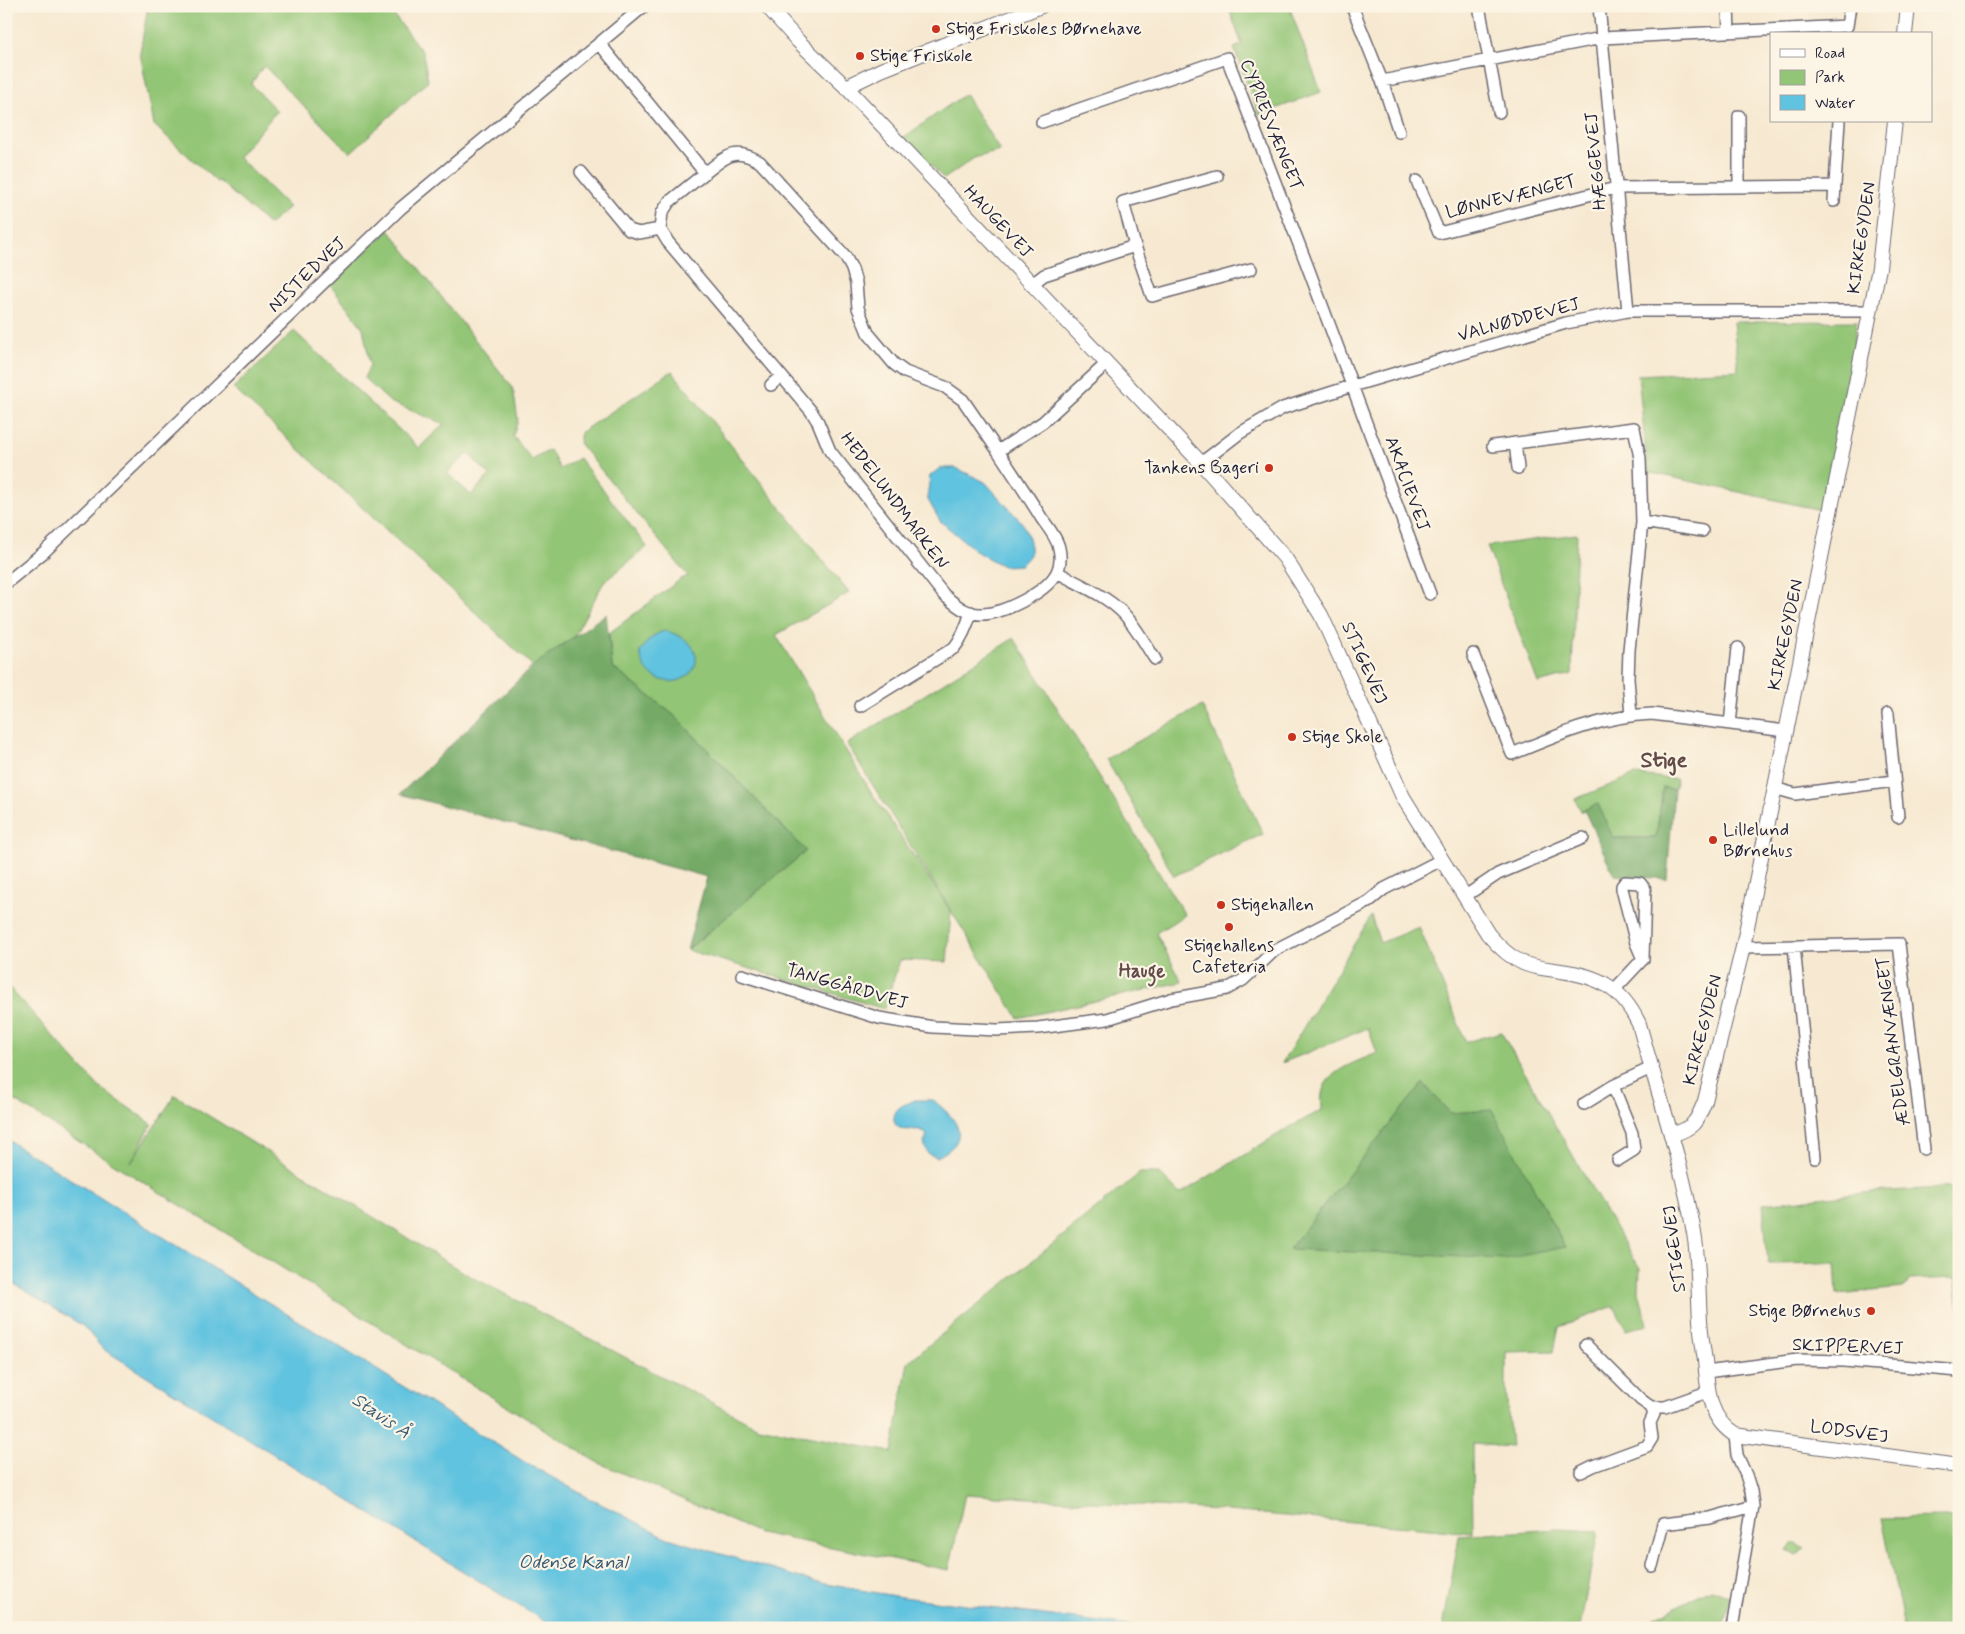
<svg xmlns="http://www.w3.org/2000/svg" width="1965" height="1634" font-family="Mynerve,sans-serif">
	<style>
		.green { fill: #92c575; stroke: #5a7458; fill-rule: evenodd }
		.forest { fill: #75aa66; stroke: #4c6650 }
		.water { fill: #60c3df; stroke: #41728d }
		.lines { fill: none; stroke-linecap: round; stroke-linejoin: round }
		.minor-casing { stroke: #6d6870; stroke-width: 14 }
		.tertiary-casing { stroke: #6d6870; stroke-width: 16 }
		.minor { stroke: #fff; stroke-width: 11 }
		.tertiary { stroke: #fff; stroke-width: 14 }
		.poi-dot { fill: #c8321e; stroke: #fcf5e5; stroke-width: 2 }
		.labels { text-anchor: middle; dominant-baseline: central; stroke-width: 4.5; stroke-linejoin: round; paint-order: stroke }
		.poi-label { font-size: 18px; fill: #22223b; stroke: #fcf5e5; text-anchor: start }
		.street-label { font-size: 18px; fill: #22223b; stroke: #fcf5e5 }
		.neighbourhood-label { font-size: 19px; font-weight: bold; fill: #624a49; stroke: #fcf5e5 }
		.water-label { font-size: 19px; font-style: italic; fill: #385a74; stroke: #fcf5e5 }
		.district-label { font-size: 22px; font-weight: bold; fill: #624a49; stroke: #fcf5e5 }
	</style>
	<rect width="100%" height="100%" fill="#fcf5e5"/>
	<filter id="ink" filterUnits="userSpaceOnUse"><feTurbulence type="fractalNoise" baseFrequency=".02" numOctaves="2"/><feDisplacementMap in="SourceGraphic" scale="10" xChannelSelector="R" yChannelSelector="G"/><feConvolveMatrix kernelMatrix="1 2 1 2 8 2 1 2 1" color-interpolation-filters="sRGB"/></filter>
	<filter id="wash" filterUnits="userSpaceOnUse"><feTurbulence type="fractalNoise" baseFrequency=".0096" numOctaves="4" result="noise"/><feDisplacementMap in="SourceGraphic" scale="20" xChannelSelector="R" yChannelSelector="G"/><feGaussianBlur stdDeviation="1.12" result="paint"/><feColorMatrix in="noise" values="0 0 0 0 0 0 0 0 0 0 0 0 0 0 0 0 0 1.4 0 .05"/><feComposite in="paint" operator="in"/></filter>
	<g filter="url(#wash)">
		<rect width="100%" height="100%" fill="#f7e9d1"/>
		<path class="green" d="M148,6H172L173,9L177,6H387L423,53L428,81L350,153L264,66L251,84L277,111L238,157L289,207L269,225L219,181L217,182L154,125L140,53Z
			M1228,6H1289L1321,92L1259,115L1234,48L1242,45Z
			M965,94L1000,151L974,158L944,179L904,137Z
			M389,230L513,388L518,420L513,436L532,460L550,450L560,469L579,458L647,547L604,582L573,638L533,666L233,388L294,331L419,448L444,424L390,402L364,378L370,365L363,328L329,284ZM468,454L490,475L471,495L447,473Z
			M1857,321L1825,511L1648,472L1638,375L1738,370L1733,322Z
			M672,371L849,593L776,635L873,795L951,911L947,962L900,960L884,1009L687,950L806,851L675,716L612,667L609,633L681,579L688,576L579,443L581,432Z
			M1577,534L1572,674L1538,683L1487,546Z
			M1014,638L1185,915L1156,933L1182,982L1018,1018L847,744Z
			M1202,706L1263,834L1174,876L1106,759Z
			M1635,775L1677,779L1674,789L1663,788L1656,838H1613L1598,804L1581,811L1575,799Z
			M1371,916L1380,943L1419,927L1466,1042L1501,1032L1621,1238L1640,1268L1639,1291L1647,1325L1626,1330L1614,1306L1559,1327L1554,1351L1506,1352V1389L1511,1447L1472,1444L1473,1533L1218,1510L965,1494L949,1570L759,1533L599,1463L125,1171L6,1095V984L99,1087L152,1124L131,1162L175,1095L461,1271L758,1427L892,1452L908,1362L1140,1173H1159L1180,1194L1290,1127L1322,1110C1322,1105 1321,1099 1322,1094C1326,1070 1357,1062 1377,1053L1368,1028L1282,1063ZM1423,1083L1450,1113L1492,1111L1565,1247L1289,1249Z
			M1959,1187V1308L1955,1278L1909,1280L1905,1288L1837,1294L1835,1263L1768,1264L1763,1204L1873,1192Z
			M1947,1517L1959,1520V1628H1904L1882,1518Z
			M1558,1529L1598,1531L1580,1628H1443L1459,1536Z
			M1793,1542L1804,1549L1797,1556L1787,1550Z
			M1711,1589L1731,1597L1724,1622L1717,1628H1636Z"/>
		<path class="forest" d="M606,614L612,667L675,716L806,851L687,950L707,877L400,794L533,666Z
			M1663,788L1674,789L1667,879L1614,875L1585,812L1581,811L1598,804L1613,838H1656Z
			M1423,1083L1450,1113L1492,1110L1565,1247L1506,1259L1289,1249Z"/>
		<path class="water" d="M940,468H956L985,482L1023,524L1030,541V555L1021,565L1003,566L980,554L940,521L927,498L930,476Z
			M664,631C719,643 694,693 659,679C647,674 642,665 640,652C647,642 652,635 664,631Z
			M915,1100H933C957,1119 974,1139 937,1157L928,1154L924,1143L927,1135L921,1130C914,1129 905,1131 900,1128C891,1124 893,1112 900,1107C904,1104 911,1102 915,1100Z
			M6,1139L523,1461L589,1498L668,1538L814,1582L895,1596L1146,1628H555L103,1349L83,1326L6,1279Z"/>
	</g>
	<g filter="url(#ink)">
		<g class="lines">
			<g class="minor-casing">
				<path id="minor" d="M1352,6L1382,81
					M1479,6L1499,112
					M1599,6L1628,311
					M1728,6L1729,32
					M599,43L705,173C726,157 734,146 760,162L845,256L852,269L856,283L858,308L868,333L894,364L905,372L945,387L963,400L998,451L1043,422L1106,364
					M1739,116V187
					M1042,122L1227,58L1307,265L1430,594
					M1399,132L1382,81L1602,38L1847,26L1850,6
					M581,172L629,230L639,233L660,229
					M705,173L669,202L662,213L660,229L668,242L811,411L818,422L830,451L944,595C955,604 965,614 980,614C1001,615 1045,593 1056,574C1060,567 1061,557 1059,548C1057,538 1048,527 1042,519C1028,496 1013,474 998,451
					M1417,181L1439,233L1616,188L1835,186
					M1834,201L1839,121
					M1135,246L1123,202L1217,176
					M1031,285L1044,275L1135,246L1152,296L1251,269
					M771,385L781,376
					M1515,443L1518,468
					M1493,446L1634,428L1640,458L1642,522L1629,650L1628,679L1631,715
					M1201,463L1240,433L1283,408L1352,386L1566,323L1628,311H1871
					M1642,522L1702,531
					M1057,572C1078,584 1103,594 1121,611C1135,624 1144,643 1155,659
					M6,583L44,552L401,208L644,6
					M1473,654L1512,754C1558,735 1602,716 1652,714L1786,731
					M860,706L954,648C963,637 967,626 971,612
					M1888,714L1898,817
					M1730,724L1738,648
					M1774,788L1795,794L1894,781
					M1464,897L1498,874L1583,838
					M1794,946L1815,1158
					M1743,947L1899,944L1924,1149
					M742,975L879,1018L933,1027L997,1030L1038,1028L1107,1019L1171,999L1227,989L1243,980L1275,950L1368,902L1384,889L1441,860
					M1614,990L1643,959L1645,889L1640,883L1625,882L1622,886V889L1636,943L1643,959
					M1613,1086L1651,1068
					M1584,1104L1613,1086L1632,1133L1634,1150L1618,1160
					M1586,1345L1641,1400L1651,1407H1665L1707,1392
					M1706,1372L1797,1360L1844,1361L1959,1371
					M1581,1472L1593,1466L1647,1446L1652,1438L1650,1423L1654,1414L1651,1407
					M1652,1566L1663,1524L1710,1518L1753,1506
					M1732,1628L1753,1506L1751,1491L1746,1475L1737,1455L1735,1435"/>
			</g>
			<g class="tertiary-casing">
				<path id="tertiary" d="M767,6L798,41L846,87L1201,463L1285,558L1321,615L1403,797L1488,934C1498,946 1509,957 1523,963C1534,968 1549,969 1561,971C1599,976 1622,988 1639,1024C1658,1093 1682,1162 1694,1233C1699,1261 1698,1291 1700,1320C1701,1334 1703,1348 1705,1361C1708,1390 1708,1418 1735,1435L1959,1466
					M1905,34L1908,6
					M846,87L881,70L1041,6
					M1671,1135C1693,1128 1696,1124 1705,1101L1743,947L1879,268L1895,121"/>
			</g>
			<use href="#minor" class="minor"/>
			<use href="#tertiary" class="tertiary"/>
		</g>
	</g>
	<g class="poi-dot">
		<circle cx="936" cy="29" r="5"/>
		<circle cx="860" cy="56" r="5"/>
		<circle cx="1269" cy="468" r="5"/>
		<circle cx="1292" cy="737" r="5"/>
		<circle cx="1713" cy="840" r="5"/>
		<circle cx="1221" cy="905" r="5"/>
		<circle cx="1229" cy="927" r="5"/>
		<circle cx="1871" cy="1311" r="5"/>
	</g>
	<g class="labels">
		<g class="poi-label">
			<text x="946" y="29">Stige Friskoles Børnehave</text>
			<text x="870" y="56">Stige Friskole</text>
			<text x="1259" y="468" text-anchor="end">Tankens Bageri</text>
			<text x="1302" y="737">Stige Skole</text>
			<text x="1723" y="830">Lillelund<tspan x="1723" dy="21">Børnehus</tspan></text>
			<text x="1231" y="905">Stigehallen</text>
			<text x="1229" y="946" text-anchor="middle">Stigehallens<tspan x="1229" dy="21">Cafeteria</tspan></text>
			<text x="1861" y="1311" text-anchor="end">Stige Børnehus</text>
		</g>
		<g class="street-label">
			<text transform="translate(1271 125) rotate(68)">CYPRESVÆNGET</text>
			<text transform="translate(1596 161) rotate(-95)">HÆGGEVEJ</text>
			<text transform="translate(1511 197) rotate(-14)">LØNNEVÆNGET</text>
			<text transform="translate(998 222) rotate(47)">HAUGEVEJ</text>
			<text transform="translate(1862 238) rotate(-82)">KIRKEGYDEN</text>
			<text transform="translate(307 275) rotate(-44)">NISTEDVEJ</text>
			<text transform="translate(1519 320) rotate(-15)">VALNØDDEVEJ</text>
			<text transform="translate(1407 484) rotate(70)">AKACIEVEJ</text>
			<text transform="translate(894 501) rotate(53)">HEDELUNDMARKEN</text>
			<text transform="translate(1786 635) rotate(-78)">KIRKEGYDEN</text>
			<text transform="translate(1364 663) rotate(66)">STIGEVEJ</text>
			<text transform="translate(847 987) rotate(16)">TANGGÅRDVEJ</text>
			<text transform="translate(1703 1030) rotate(-76)">KIRKEGYDEN</text>
			<text transform="translate(1893 1041) rotate(-97)">ÆDELGRANVÆNGET</text>
			<text transform="translate(1675 1249) rotate(-97)">STIGEVEJ</text>
			<text transform="translate(1848 1347) rotate(2)">SKIPPERVEJ</text>
			<text transform="translate(1849 1432) rotate(8)">LODSVEJ</text>
		</g>
		<g class="neighbourhood-label">
			<text x="1142" y="971">Hauge</text>
		</g>
		<g class="water-label">
			<text transform="translate(381 1416) rotate(34)">Stavis Å</text>
			<text x="573" y="1562">Odense Kanal</text>
		</g>
		<g class="district-label">
			<text x="1664" y="761">Stige</text>
		</g>
	</g>
	<rect width="1965" height="1634" fill="none" stroke="#fcf5e5" stroke-width="25"/>
	<rect x="1770" y="32" width="162" height="90" fill="#fcf5e5" stroke="#a5a1a1"/>
	<rect x="1780" y="49" width="25" height="8" fill="#ffffff" stroke="#a5a1a1"/>
	<text x="1815" y="58" font-size="15" fill="#22223b">Road</text>
	<rect x="1780" y="70" width="25" height="15" fill="#92c575" stroke="#a5a1a1"/>
	<text x="1815" y="82" font-size="15" fill="#22223b">Park</text>
	<rect x="1780" y="95" width="25" height="15" fill="#60c3df" stroke="#a5a1a1"/>
	<text x="1815" y="108" font-size="15" fill="#22223b">Water</text>
</svg>
